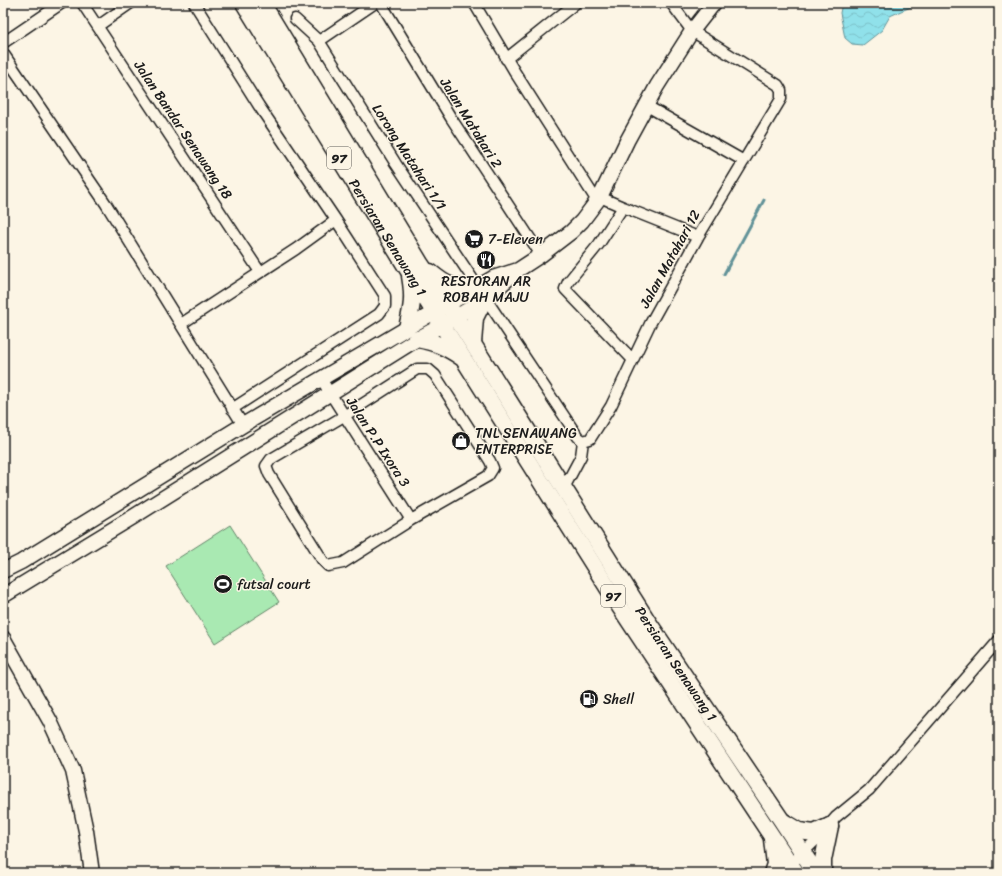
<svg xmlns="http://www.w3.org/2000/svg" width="1002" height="876" font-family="Sriracha,sans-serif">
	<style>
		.park { fill: #a9e9b2; stroke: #628267 }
		.water { fill: url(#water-waves); stroke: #629298 }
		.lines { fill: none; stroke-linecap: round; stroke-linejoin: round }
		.stream { stroke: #629298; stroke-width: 3 }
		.street-casing { stroke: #1c1c1c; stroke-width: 13 }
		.secondary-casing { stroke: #1c1c1c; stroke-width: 17 }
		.primary-casing { stroke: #1c1c1c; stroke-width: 19 }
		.street { stroke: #fcf5e5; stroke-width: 10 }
		.secondary { stroke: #fcf5e5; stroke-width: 14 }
		.primary { stroke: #fcf5e5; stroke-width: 16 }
		.labels { text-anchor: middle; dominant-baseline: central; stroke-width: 3; stroke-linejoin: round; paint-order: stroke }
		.shield { fill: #fcf5e5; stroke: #5f5d58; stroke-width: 1 }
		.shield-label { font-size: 13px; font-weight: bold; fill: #1c1c1c }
		.street-label { font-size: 14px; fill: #1c1c1c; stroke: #fcf5e5 }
		.poi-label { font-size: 14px; fill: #1c1c1c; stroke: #fcf5e5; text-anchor: start }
	</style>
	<defs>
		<pattern id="water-waves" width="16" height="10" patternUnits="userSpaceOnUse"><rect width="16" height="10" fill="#90e1ea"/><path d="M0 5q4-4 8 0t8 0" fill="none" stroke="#7cc0c8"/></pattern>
	</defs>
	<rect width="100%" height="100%" fill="#fcf5e5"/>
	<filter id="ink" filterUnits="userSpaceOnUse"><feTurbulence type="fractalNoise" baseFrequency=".025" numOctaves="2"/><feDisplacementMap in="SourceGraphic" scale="8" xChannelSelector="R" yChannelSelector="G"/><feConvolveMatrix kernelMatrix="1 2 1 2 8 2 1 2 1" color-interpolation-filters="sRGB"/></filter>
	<g filter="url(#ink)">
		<path class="park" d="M230,525L279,602L215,643L166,566Z"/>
		<path class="water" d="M842,3H921L901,11L890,16L882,30L863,45L852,44L845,38L840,13Z"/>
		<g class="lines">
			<path class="stream" d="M724,274L764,200"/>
			<g class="street-casing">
				<path id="street" d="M82,3L260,272
					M194,3L259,106L336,220L385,296V306L379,314L232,409
					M381,3L451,118L541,255
					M474,3L516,74L597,201
					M295,19L319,41L396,164L578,437L583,441
					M98,26L131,3
					M319,41L375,3
					M3,43L62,3
					M3,53L106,204L243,425
					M506,59L576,3
					M647,106L744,161
					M600,197L623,207L698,237
					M623,207L599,244L568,282L565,289L633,360
					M181,324L296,249L336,220
					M417,369H428L435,375L490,461L493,468L488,476L411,520L343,563L328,566L323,561L269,474L266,466L271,459L344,416Z
					M321,379L411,520
					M583,441L590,439L611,406L650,324L670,288L698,237L781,99V90L778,85L692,31L671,3
					M564,488L581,456L583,441
					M782,873L816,840L836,817L869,790L999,640"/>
			</g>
			<g class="secondary-casing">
				<path id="secondary" d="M3,571L21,562L243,425L407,328L493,278L518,270L541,255L571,232L582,221L600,197L627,141L657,86L692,31L714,3
					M3,596L133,517L417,339C452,320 486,301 514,273
					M3,638L50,721L73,771L86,831L92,873"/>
			</g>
			<g class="primary-casing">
				<g id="primary">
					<path id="s1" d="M244,3L434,312L620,607L796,873"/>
					<path id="s2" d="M262,3L420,263L456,317L648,622L782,821L816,873"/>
					<path d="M430,272C448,287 454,289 477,287"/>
					<path d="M407,328C412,307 414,298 410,276"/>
					<path d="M417,339C435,342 446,347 461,357"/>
					<path d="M473,343L475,318L485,298"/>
					<path d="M784,822L799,831L814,833L830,826"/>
					<path d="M772,873L775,864L772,839"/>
					<path d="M823,873V860L830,826"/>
				</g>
			</g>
			<use href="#street" class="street"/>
			<use href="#secondary" class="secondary"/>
			<use href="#primary" class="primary"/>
		</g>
	</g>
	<defs>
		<g id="supermarket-disc" transform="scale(1)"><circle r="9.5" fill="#1c1c1c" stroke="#fcf5e5"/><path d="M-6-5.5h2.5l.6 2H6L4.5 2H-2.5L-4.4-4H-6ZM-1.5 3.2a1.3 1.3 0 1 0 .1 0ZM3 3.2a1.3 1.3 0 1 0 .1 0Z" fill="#fff"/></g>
		<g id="restaurant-disc" transform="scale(1)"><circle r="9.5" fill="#1c1c1c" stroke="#fcf5e5"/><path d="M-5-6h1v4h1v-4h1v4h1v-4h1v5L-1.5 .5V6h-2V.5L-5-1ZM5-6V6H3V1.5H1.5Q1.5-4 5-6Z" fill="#fff"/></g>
		<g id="shop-disc" transform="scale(1)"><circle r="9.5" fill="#1c1c1c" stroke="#fcf5e5"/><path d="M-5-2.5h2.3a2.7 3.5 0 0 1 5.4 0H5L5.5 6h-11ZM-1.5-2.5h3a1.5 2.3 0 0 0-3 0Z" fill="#fff"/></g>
		<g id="stadium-disc" transform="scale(1)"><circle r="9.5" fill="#1c1c1c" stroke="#fcf5e5"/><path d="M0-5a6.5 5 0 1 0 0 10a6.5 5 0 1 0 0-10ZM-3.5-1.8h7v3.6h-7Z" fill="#fff"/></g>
		<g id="fuel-disc" transform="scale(1)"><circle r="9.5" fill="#1c1c1c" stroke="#fcf5e5"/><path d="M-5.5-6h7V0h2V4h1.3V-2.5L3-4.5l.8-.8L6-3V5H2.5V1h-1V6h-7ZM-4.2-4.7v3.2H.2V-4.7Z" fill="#fff"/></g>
	</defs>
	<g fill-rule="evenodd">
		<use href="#supermarket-disc" x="474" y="239"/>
		<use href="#restaurant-disc" x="486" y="260"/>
		<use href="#shop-disc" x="461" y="441"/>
		<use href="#stadium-disc" x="223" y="584"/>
		<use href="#fuel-disc" x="589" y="699"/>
	</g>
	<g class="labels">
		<g class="shield">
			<rect x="327" y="147" width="24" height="22" rx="3"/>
			<rect x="601" y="585" width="24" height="22" rx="3"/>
		</g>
		<g class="shield-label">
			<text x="339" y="158">97</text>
			<text x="613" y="596">97</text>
		</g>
		<g class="street-label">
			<text transform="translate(471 123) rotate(58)">Jalan Matahari 2</text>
			<text transform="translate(183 130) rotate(56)">Jalan Bandar Senawang 18</text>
			<text transform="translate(409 157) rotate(57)">Lorong Matahari 1/1</text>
			<text stroke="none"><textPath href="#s1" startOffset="275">Persiaran Senawang 1</textPath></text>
			<text transform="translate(670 259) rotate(-61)">Jalan Matahari 12</text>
			<text transform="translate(378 442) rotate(57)">Jalan P.P Ixora 3</text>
			<text stroke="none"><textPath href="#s2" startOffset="780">Persiaran Senawang 1</textPath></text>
		</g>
		<g class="poi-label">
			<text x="488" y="239">7-Eleven</text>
			<text x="486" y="281" text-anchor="middle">RESTORAN AR<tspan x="486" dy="16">ROBAH MAJU</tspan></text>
			<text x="475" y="433">TNL SENAWANG<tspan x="475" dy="16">ENTERPRISE</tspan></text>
			<text x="237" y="584">futsal court</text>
			<text x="603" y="699">Shell</text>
		</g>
	</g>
	<rect width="1002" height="876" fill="none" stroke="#fcf5e5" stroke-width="16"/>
	<rect x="8" y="8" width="986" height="860" fill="none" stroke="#1c1c1c" stroke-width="1.5" filter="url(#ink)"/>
</svg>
